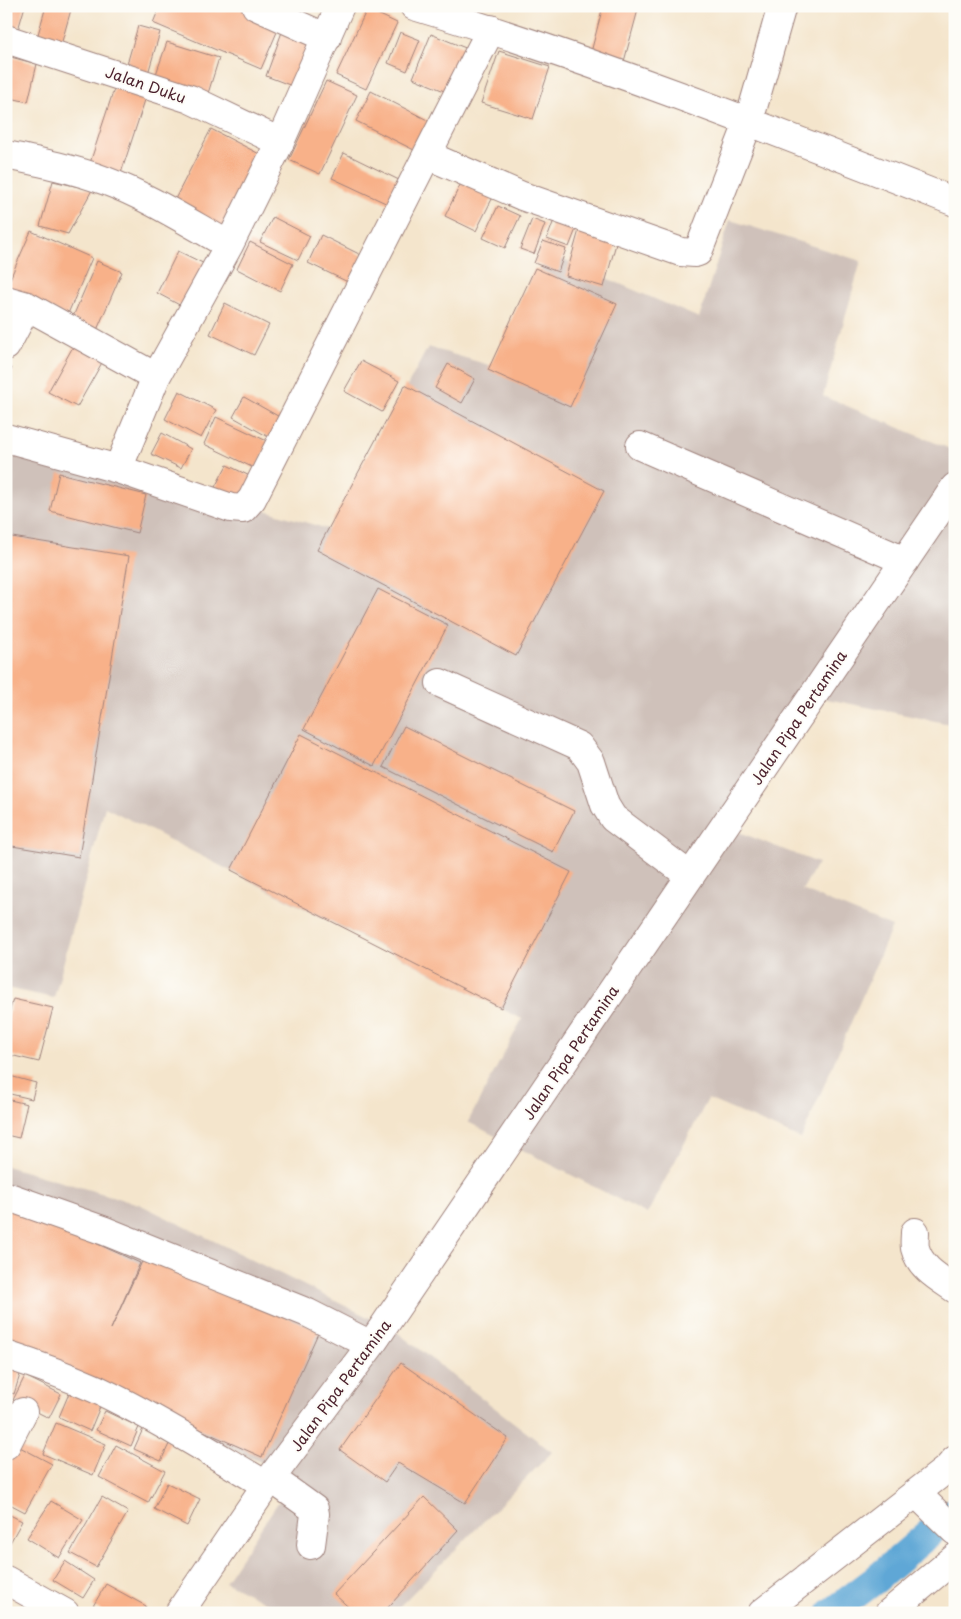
<svg xmlns="http://www.w3.org/2000/svg" width="961" height="1619" font-family="'Playpen Sans',sans-serif">
	<style>
		.industrial { fill: #cfc1ba }
		.lines { fill: none; stroke-linecap: round; stroke-linejoin: round }
		.canal { stroke: #5fa7d6; stroke-width: 29 }
		.building { fill: #f8b189 }
		.minor-casing { stroke: #9f827c; stroke-width: 30 }
		.minor { stroke: #fff; stroke-width: 28 }
		.labels { text-anchor: middle; dominant-baseline: central; stroke-width: 4; stroke-linejoin: round; paint-order: stroke }
		.street-label { font-size: 15px; fill: #4a1f2b; stroke: #fdfcf7 }
	</style>
	<rect width="100%" height="100%" fill="#fdfcf7"/>
	<filter id="ink" filterUnits="userSpaceOnUse"><feTurbulence type="fractalNoise" baseFrequency=".02" numOctaves="2"/><feDisplacementMap in="SourceGraphic" scale="10" xChannelSelector="R" yChannelSelector="G"/><feConvolveMatrix kernelMatrix="1 2 1 2 8 2 1 2 1" color-interpolation-filters="sRGB"/></filter>
	<filter id="wash" filterUnits="userSpaceOnUse"><feTurbulence type="fractalNoise" baseFrequency=".0096" numOctaves="4" result="noise"/><feDisplacementMap in="SourceGraphic" scale="20" xChannelSelector="R" yChannelSelector="G"/><feGaussianBlur stdDeviation="1.12" result="paint"/><feColorMatrix in="noise" values="0 0 0 0 0 0 0 0 0 0 0 0 0 0 0 0 0 1.4 0 .05"/><feComposite in="paint" operator="in"/></filter>
	<g filter="url(#wash)">
		<rect width="100%" height="100%" fill="#f4e5cc"/>
		<path class="industrial" d="M730,220L861,261L823,396L955,451V725L822,698L731,829L818,863L802,890L892,927L801,1139L708,1099L647,1214L468,1122L522,1019L105,807L54,998L6,988V432L331,530L428,347L499,368L548,253L699,318Z
			M6,1166L139,1204L394,1330L552,1452L393,1613H287L225,1582L295,1477L6,1349Z"/>
		<g class="lines">
			<path class="canal" d="M831,1613L875,1580L955,1511"/>
		</g>
		<g id="blocks">
			<path class="building" d="M6,6H25L15,40L6,37Z
				M46,6H72L61,45L37,38Z
				M160,6H236L280,25L261,69L153,23Z
				M603,6H639L622,69L589,60Z
				M367,9L397,23L366,89L336,75Z
				M138,26L160,32L147,77L125,71Z
				M282,32L312,44L295,87L266,76Z
				M400,32L420,40L407,71L388,63Z
				M431,34L468,49L449,93L413,78Z
				M167,42L219,58L206,100L153,83Z
				M499,51L550,67L533,119L481,103Z
				M7,56L37,64L28,102L6,97Z
				M326,81L357,95L320,174L289,160Z
				M115,86L146,97L121,173L90,163Z
				M371,91L435,124L420,153L356,121Z
				M211,129L271,160L231,236L172,205Z
				M344,153L403,182L392,206L332,178Z
				M53,181L92,190L68,234L40,226Z
				M462,181L493,197L476,231L445,216Z
				M498,206L520,216L505,248L483,238Z
				M273,217L310,236L298,260L260,242Z
				M532,219L545,224L534,254L520,249Z
				M554,220L576,229L569,247L547,239Z
				M579,230L617,240L604,287L566,276Z
				M31,231L92,258L67,316L6,288Z
				M321,235L363,256L350,283L308,263Z
				M543,241L566,249L558,272L534,263Z
				M250,242L293,264L280,291L237,269Z
				M178,251L209,266L187,309L157,293Z
				M97,261L122,272L97,330L72,319Z
				M535,268L617,304L570,407L488,370Z
				M225,303L269,325L254,355L210,334Z
				M75,343L104,359L77,407L48,392Z
				M361,361L399,381L382,412L344,391Z
				M448,364L475,379L462,403L435,388Z
				M6,366L12,368L6,382Z
				M405,385L604,491L516,656L317,550Z
				M179,391L216,410L201,438L165,419Z
				M244,397L285,420L274,440L233,417Z
				M216,417L269,442L256,469L204,444Z
				M162,433L191,449L181,468L151,454Z
				M227,465L258,480L247,503L215,487Z
				M59,473L146,495L137,533L50,511Z
				M6,536L129,556L79,857L6,845Z
				M378,589L448,625L374,766L304,729Z
				M404,726L574,811L553,852L383,767Z
				M301,734L571,872L501,1008L231,870Z
				M13,999L53,1008L39,1062L6,1054V1024Z
				M6,1075L36,1083L32,1099L6,1093Z
				M6,1099L27,1104L19,1138L6,1135Z
				M6,1203L140,1263L111,1329L145,1255L319,1331L262,1457L88,1380L6,1341Z
				M6,1360L23,1365L14,1394L6,1391Z
				M401,1363L508,1438L465,1503L398,1463L385,1482L340,1450Z
				M25,1376L61,1394L49,1418L13,1400Z
				M73,1384L104,1397L90,1431L59,1417Z
				M105,1411L139,1427L131,1446L96,1430Z
				M56,1423L106,1444L93,1475L43,1454Z
				M143,1429L170,1442L161,1461L134,1449Z
				M16,1445L52,1464L25,1512L6,1502V1464Z
				M116,1445L165,1471L148,1503L99,1477Z
				M167,1483L200,1499L187,1526L154,1509Z
				M102,1497L128,1512L96,1567L70,1553Z
				M424,1497L458,1530L383,1613H355L334,1594Z
				M51,1501L83,1520L59,1558L27,1538Z
				M6,1513L22,1521L6,1550Z
				M65,1561L94,1580L83,1598L53,1580Z
				M106,1584L146,1606L142,1613H105L93,1606Z"/>
		</g>
	</g>
	<g filter="url(#ink)">
		<use href="#blocks" fill-opacity="0" stroke="#9f827c" stroke-width="1"/>
		<g class="lines">
			<g class="minor-casing">
				<path id="minor" d="M256,6L327,38
					M414,6C598,61 777,132 955,202
					M6,39L190,99L280,142
					M6,155C40,162 74,169 106,181C149,197 189,223 229,245
					M427,155L522,196L681,252L695,253L698,252L749,121L782,6
					M6,300L27,306L156,377
					M6,346L27,306
					M6,438L118,469L231,508L243,509L252,499L491,29
					M640,446L905,561
					M118,469L156,377L229,245L280,142L340,6
					M440,683L579,746L591,762L605,805L613,818L690,876
					M6,1196L105,1231L308,1313L371,1345
					M915,1232C915,1237 914,1243 915,1248C920,1268 939,1278 955,1289
					M6,1355C37,1365 67,1376 96,1389C155,1417 210,1452 266,1485
					M6,1445L23,1412
					M271,1478L314,1509L315,1514L311,1545
					M916,1493L955,1531
					M6,1580L65,1613
					M179,1613L271,1478L371,1345L955,487
					M762,1613L916,1493L948,1468L955,1460
					M889,1613L955,1558"/>
			</g>
			<use href="#minor" class="minor"/>
		</g>
	</g>
	<g class="labels">
		<g class="street-label">
			<text transform="translate(146 84) rotate(19)">Jalan Duku</text>
			<text transform="translate(798 717) rotate(-56)">Jalan Pipa Pertamina</text>
			<text transform="translate(570 1052) rotate(-56)">Jalan Pipa Pertamina</text>
			<text transform="translate(340 1385) rotate(-54)">Jalan Pipa Pertamina</text>
		</g>
	</g>
	<rect width="961" height="1619" fill="none" stroke="#fdfcf7" stroke-width="25"/>
</svg>
